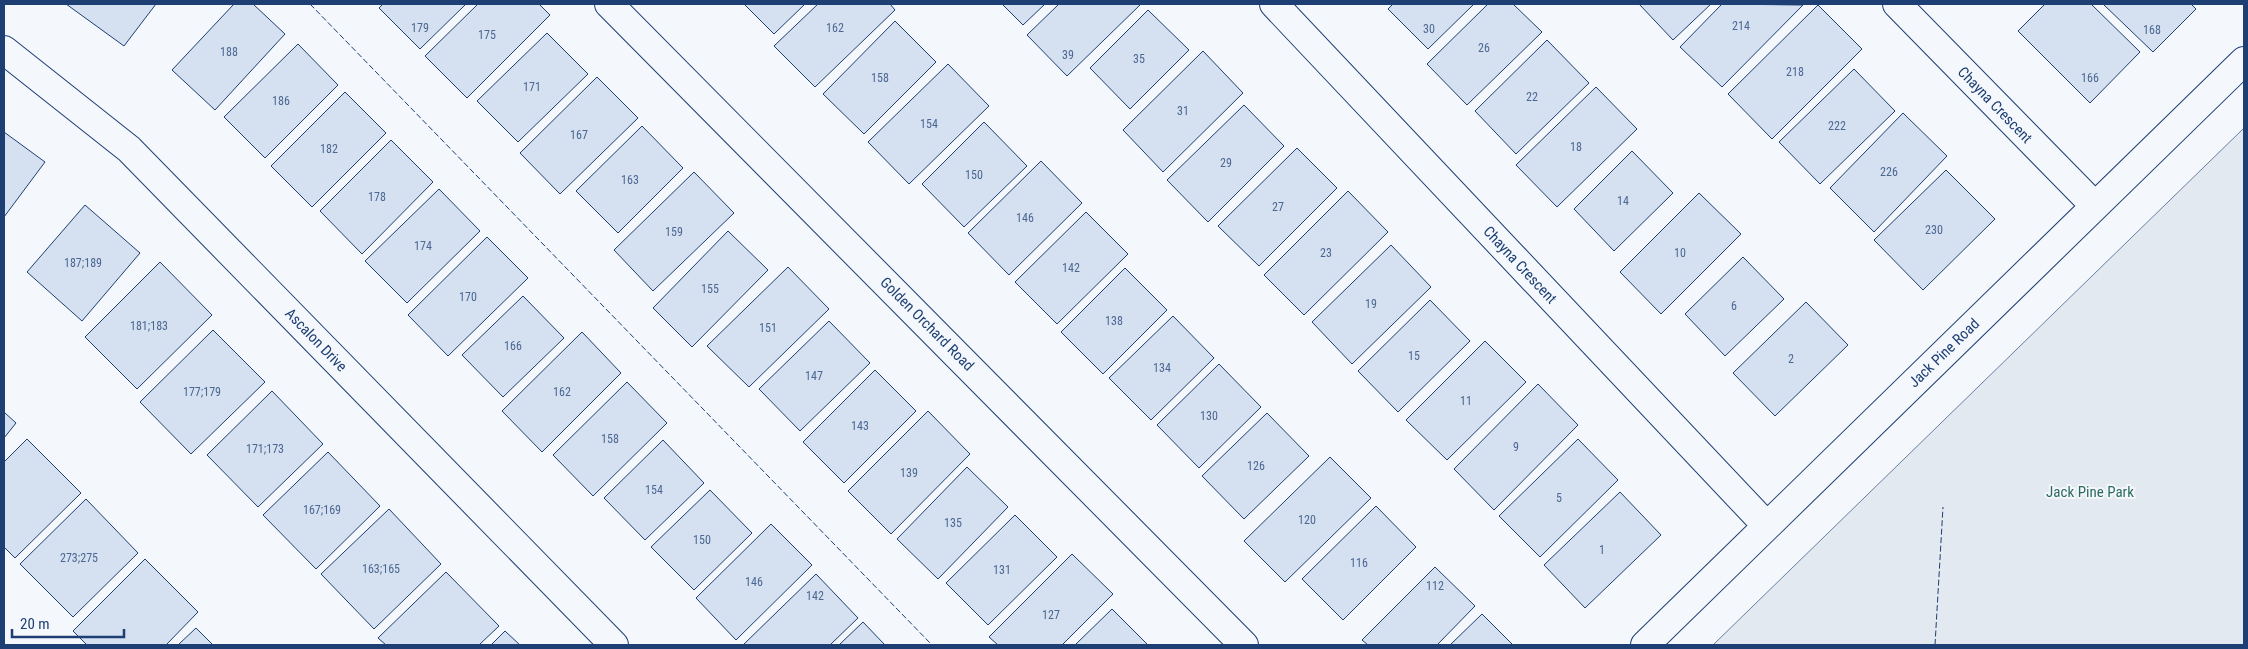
<svg xmlns="http://www.w3.org/2000/svg" width="2248" height="649" font-family="'Roboto Condensed',sans-serif">
	<style>
		.green { fill: #e3e9f0; stroke: #687fa3 }
		.building { fill: #d5e0f0; stroke: #1d3f73 }
		.lines { fill: none; stroke-linecap: round; stroke-linejoin: round }
		.minor-casing { stroke: #1d3f73; stroke-width: 30 }
		.minor { stroke: #f4f7fb; stroke-width: 28 }
		.fence { stroke: #1d3f73; stroke-width: 1; stroke-dasharray: 6 2.5; stroke-linecap: butt }
		.labels { text-anchor: middle; dominant-baseline: central; stroke-width: 4; stroke-linejoin: round; paint-order: stroke }
		.number-label { font-size: 12px; fill: #4b6792 }
		.street-label { font-size: 15px; fill: #1d3f73; stroke: #f4f7fb }
		.park-label { font-size: 15px; fill: #2c6c60; stroke: #f4f7fb }
	</style>
	<rect width="100%" height="100%" fill="#f4f7fb"/>
	<path class="green" d="M2244,128V645H1713Z"/>
	<path class="building" d="M66,4H156L124,46Z
		M234,4H253L285,34L215,110L172,70Z
		M383,4H466L420,49L379,8Z
		M478,4H539L550,15L467,98L425,56Z
		M744,4H805L774,34Z
		M818,4H890L895,10L815,87L774,46Z
		M1002,4H1045L1023,25Z
		M1059,4H1141L1067,76L1027,35Z
		M1393,4H1474L1428,49L1388,9Z
		M1488,4H1513L1542,32L1467,105L1427,64Z
		M1639,4H1711L1673,40Z
		M1722,4L1803,5L1722,87L1680,47Z
		M2045,4H2091L2140,52L2090,103L2018,31Z
		M2103,4H2191L2196,9L2153,52Z
		M1818,5L1862,49L1772,139L1728,94Z
		M1148,10L1189,50L1130,109L1090,68Z
		M895,21L936,62L864,134L823,94Z
		M547,33L588,74L518,142L477,101Z
		M1547,40L1589,83L1516,154L1475,111Z
		M298,44L338,85L265,158L224,117Z
		M1203,51L1243,93L1163,172L1123,130Z
		M948,64L989,106L909,184L868,142Z
		M1854,69L1895,111L1820,184L1779,142Z
		M597,77L638,118L560,194L520,153Z
		M1596,87L1637,129L1557,207L1516,165Z
		M345,92L386,133L312,207L271,166Z
		M1244,105L1284,146L1208,222L1167,180Z
		M1903,113L1947,156L1874,232L1830,188Z
		M984,122L1027,166L964,227L922,184Z
		M642,126L683,168L618,233L576,191Z
		M4,132L45,162L4,217Z
		M391,140L433,182L362,254L320,211Z
		M1297,148L1337,188L1259,266L1218,226Z
		M1632,151L1673,193L1614,251L1574,209Z
		M1041,161L1082,203L1009,275L968,233Z
		M1946,170L1995,219L1923,290L1874,240Z
		M694,172L734,213L653,291L614,250Z
		M439,189L480,231L407,303L365,261Z
		M1348,191L1388,232L1304,315L1264,275Z
		M1699,193L1741,234L1661,314L1620,272Z
		M85,205L140,253L82,321L27,272Z
		M1086,212L1128,254L1057,324L1015,282Z
		M728,231L768,270L692,347L653,308Z
		M487,237L528,278L448,356L408,315Z
		M1391,245L1431,287L1352,364L1312,322Z
		M1743,257L1784,299L1725,356L1685,314Z
		M160,262L212,315L137,389L85,337Z
		M788,267L829,309L749,387L707,346Z
		M1125,268L1167,310L1103,374L1061,332Z
		M523,296L564,338L503,397L462,355Z
		M1430,300L1470,341L1398,412L1358,371Z
		M1806,302L1848,345L1775,416L1733,373Z
		M1173,316L1214,358L1151,420L1109,378Z
		M829,321L870,363L800,431L759,389Z
		M213,330L265,382L191,454L140,402Z
		M582,332L621,373L542,452L502,411Z
		M1485,341L1526,382L1447,460L1406,420Z
		M1219,364L1261,407L1199,468L1157,425Z
		M875,370L916,411L844,483L803,442Z
		M627,382L667,423L593,496L553,455Z
		M1538,384L1578,425L1494,510L1454,469Z
		M272,391L323,444L258,507L207,455Z
		M928,411L970,454L891,534L848,491Z
		M4,412L16,423L4,438Z
		M1267,413L1309,456L1244,519L1202,476Z
		M27,439L81,493L15,558L4,547V462Z
		M1578,439L1618,480L1540,557L1499,516Z
		M663,440L704,483L645,540L604,498Z
		M328,452L380,506L316,569L263,515Z
		M1330,457L1371,498L1285,582L1244,541Z
		M967,467L1008,507L938,579L897,539Z
		M710,490L752,533L694,590L651,547Z
		M1620,492L1661,535L1585,608L1544,565Z
		M86,499L138,553L73,617L20,564Z
		M1376,506L1416,547L1343,620L1302,579Z
		M389,509L441,564L374,629L321,574Z
		M1015,515L1057,557L988,625L946,583Z
		M771,524L812,565L736,640L696,598Z
		M1072,554L1113,594L1062,645H998L989,637Z
		M145,559L198,612L166,645H87L73,631Z
		M1435,567L1475,606L1437,645H1368L1362,640Z
		M446,572L499,626L479,645H386L378,638Z
		M816,574L858,618L830,645H743Z
		M1112,609L1148,645H1075Z
		M1482,614L1513,645H1450Z
		M863,622L885,645H839Z
		M196,628L213,645H178Z
		M505,631L520,645H491Z"/>
	<g class="lines">
		<g class="minor-casing">
			<path id="minor" d="M609,4L1244,645
				M1274,4L1767,526
				M1897,4L2094,205
				M4,50L129,149L614,645
				M1645,645L2244,61"/>
		</g>
		<use href="#minor" class="minor"/>
		<path class="fence" d="M310,4L932,645
			M1935,645L1943,507"/>
	</g>
	<g class="labels">
		<g class="number-label">
			<text x="1741" y="26">214</text>
			<text x="420" y="28">179</text>
			<text x="835" y="28">162</text>
			<text x="1429" y="29">30</text>
			<text x="2152" y="30">168</text>
			<text x="487" y="35">175</text>
			<text x="1484" y="48">26</text>
			<text x="229" y="52">188</text>
			<text x="1068" y="55">39</text>
			<text x="1139" y="59">35</text>
			<text x="1795" y="72">218</text>
			<text x="880" y="78">158</text>
			<text x="2090" y="78">166</text>
			<text x="532" y="87">171</text>
			<text x="1532" y="97">22</text>
			<text x="281" y="101">186</text>
			<text x="1183" y="111">31</text>
			<text x="929" y="124">154</text>
			<text x="1837" y="126">222</text>
			<text x="579" y="135">167</text>
			<text x="1576" y="147">18</text>
			<text x="329" y="149">182</text>
			<text x="1226" y="163">29</text>
			<text x="1889" y="172">226</text>
			<text x="974" y="175">150</text>
			<text x="630" y="180">163</text>
			<text x="377" y="197">178</text>
			<text x="1623" y="201">14</text>
			<text x="1278" y="207">27</text>
			<text x="1025" y="218">146</text>
			<text x="1934" y="230">230</text>
			<text x="674" y="232">159</text>
			<text x="423" y="246">174</text>
			<text x="1326" y="253">23</text>
			<text x="1680" y="253">10</text>
			<text x="83" y="263">187;189</text>
			<text x="1071" y="268">142</text>
			<text x="710" y="289">155</text>
			<text x="468" y="297">170</text>
			<text x="1371" y="304">19</text>
			<text x="1734" y="306">6</text>
			<text x="1114" y="321">138</text>
			<text x="149" y="326">181;183</text>
			<text x="768" y="328">151</text>
			<text x="513" y="346">166</text>
			<text x="1414" y="356">15</text>
			<text x="1791" y="359">2</text>
			<text x="1162" y="368">134</text>
			<text x="814" y="376">147</text>
			<text x="202" y="392">177;179</text>
			<text x="562" y="392">162</text>
			<text x="1466" y="401">11</text>
			<text x="1209" y="416">130</text>
			<text x="860" y="426">143</text>
			<text x="610" y="439">158</text>
			<text x="1516" y="447">9</text>
			<text x="265" y="449">171;173</text>
			<text x="1256" y="466">126</text>
			<text x="909" y="473">139</text>
			<text x="654" y="490">154</text>
			<text x="1559" y="498">5</text>
			<text x="322" y="510">167;169</text>
			<text x="1307" y="520">120</text>
			<text x="953" y="523">135</text>
			<text x="702" y="540">150</text>
			<text x="1602" y="550">1</text>
			<text x="79" y="558">273;275</text>
			<text x="1359" y="563">116</text>
			<text x="381" y="569">163;165</text>
			<text x="1002" y="570">131</text>
			<text x="754" y="582">146</text>
			<text x="1435" y="586">112</text>
			<text x="815" y="596">142</text>
			<text x="1051" y="615">127</text>
		</g>
		<g class="street-label">
			<text transform="translate(1995 105) rotate(46)">Chayna Crescent</text>
			<text transform="translate(1520 265) rotate(47)">Chayna Crescent</text>
			<text transform="translate(927 324) rotate(45)">Golden Orchard Road</text>
			<text transform="translate(316 340) rotate(46)">Ascalon Drive</text>
			<text transform="translate(1944 353) rotate(-44)">Jack Pine Road</text>
		</g>
		<g class="park-label">
			<text x="2090" y="492">Jack Pine Park</text>
		</g>
	</g>
	<rect width="2248" height="649" fill="none" stroke="#1d3f73" stroke-width="10"/>
	<path d="M12 629v8h112v-8" fill="none" stroke="#1d3f73" stroke-width="2.5"/>
	<text x="20" y="629" font-size="15" fill="#1d3f73" stroke="#f4f7fb" stroke-width="4" paint-order="stroke">20 m</text>
</svg>
